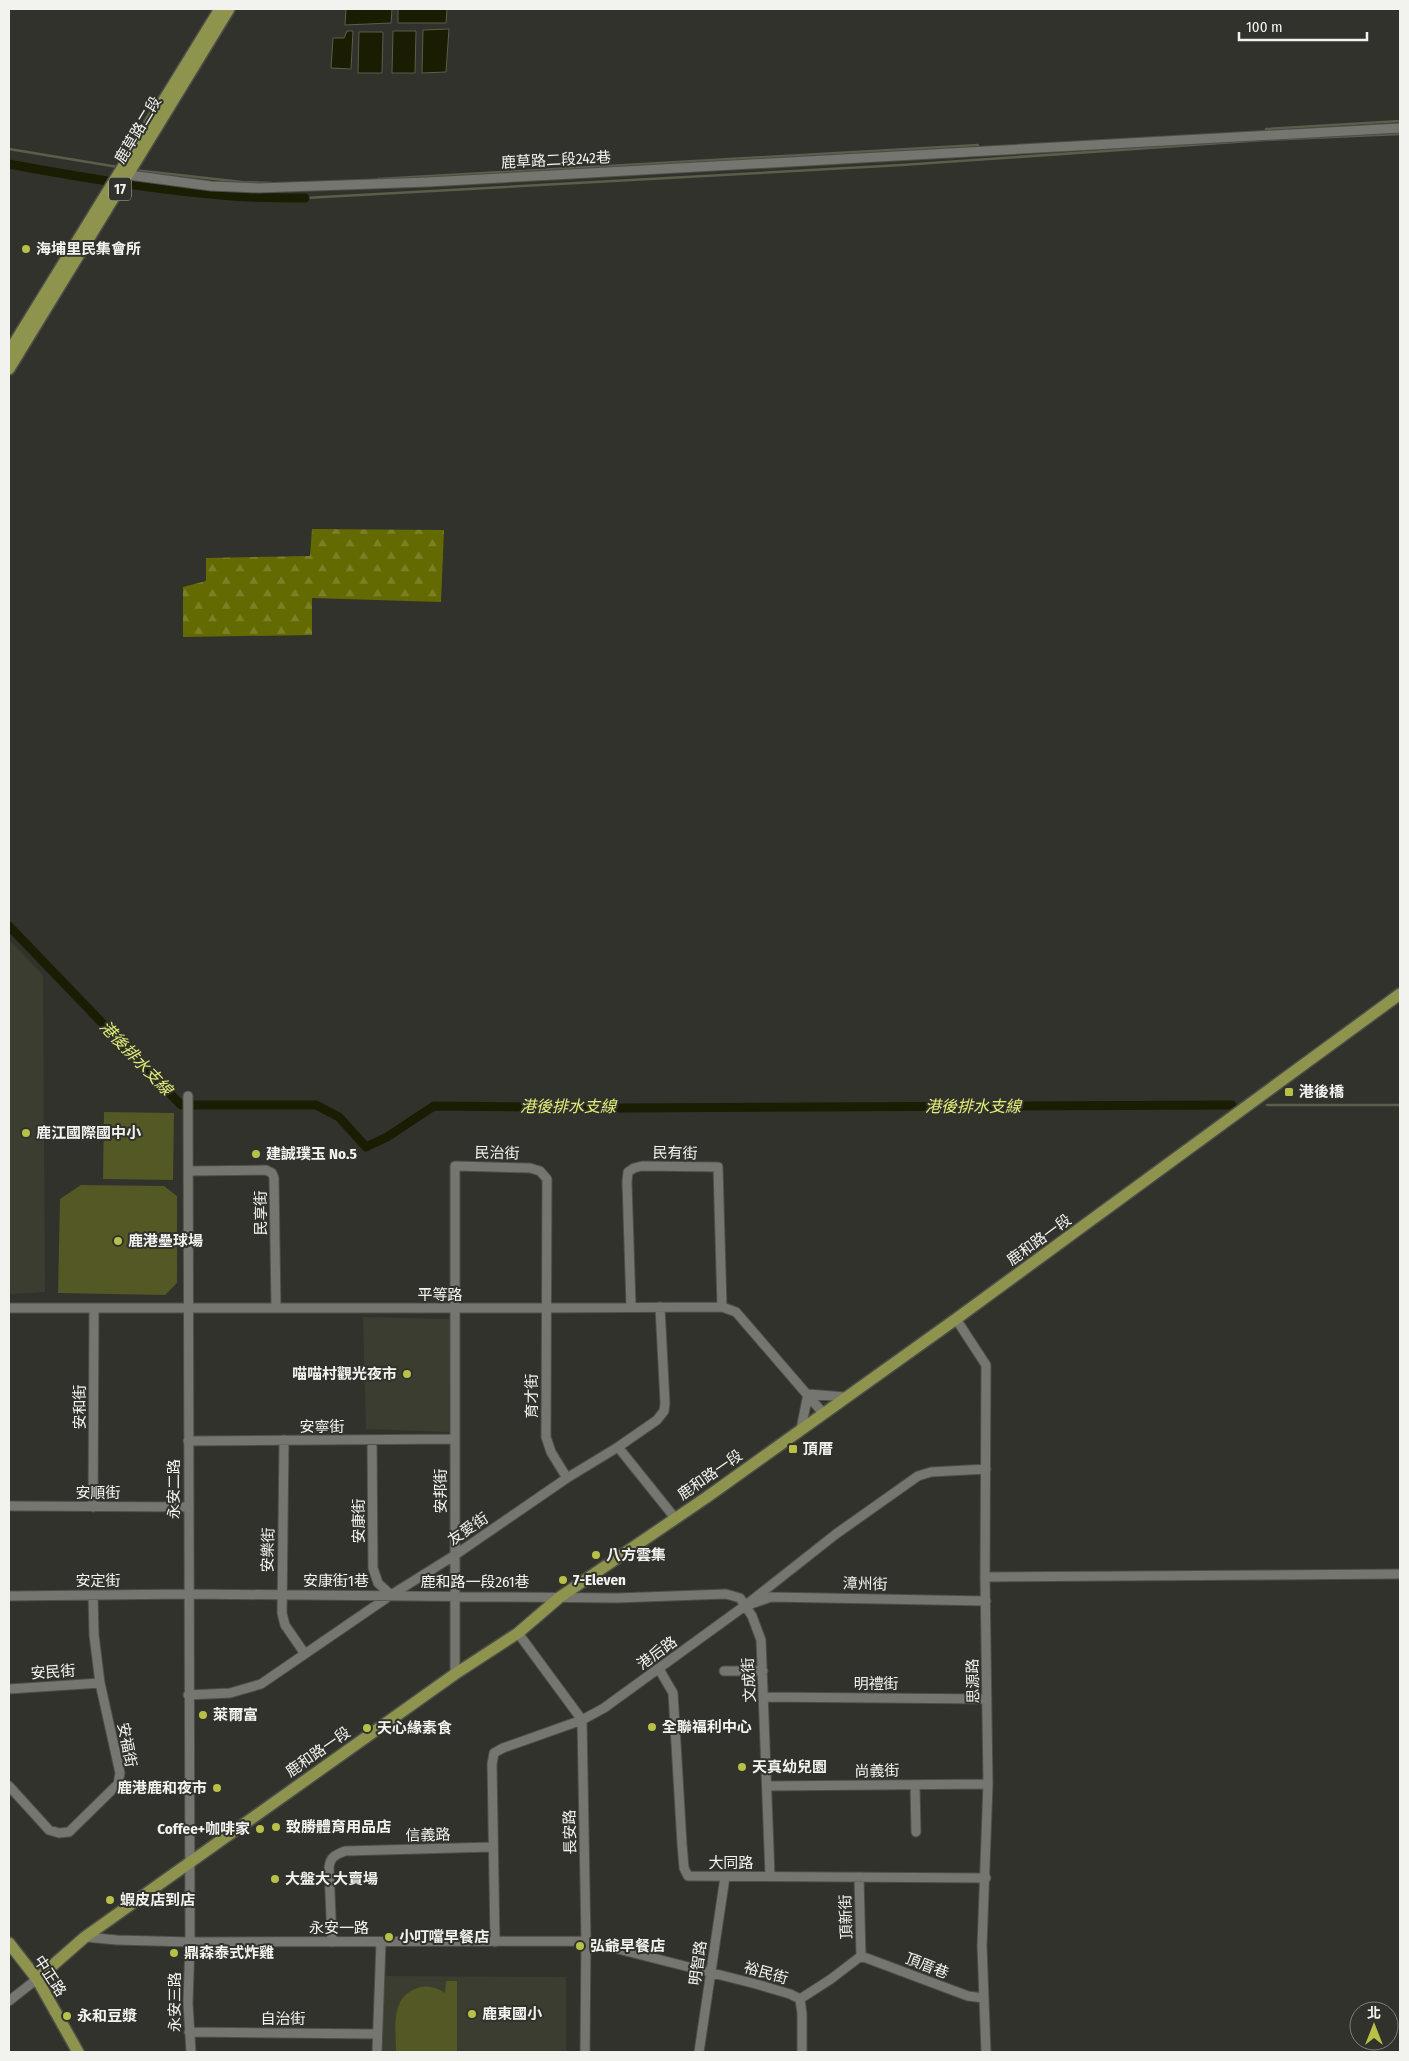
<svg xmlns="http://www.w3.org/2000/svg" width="1409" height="2061" font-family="'Fira Sans Condensed','Noto Sans TC',sans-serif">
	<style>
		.built { fill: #3b3d31 }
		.green { fill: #535825 }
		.forest { fill: url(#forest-firs) }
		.water { fill: #1b1d03; stroke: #5c5d4a }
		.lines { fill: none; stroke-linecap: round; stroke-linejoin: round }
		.stream { stroke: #5c5d4a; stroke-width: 2.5 }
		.canal { stroke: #1b1d03; stroke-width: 9 }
		.minor-casing { stroke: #4d4e49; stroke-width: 11 }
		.major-casing { stroke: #4d4e49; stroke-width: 14 }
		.minor { stroke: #757670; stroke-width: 9 }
		.major { stroke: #8e934d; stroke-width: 11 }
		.poi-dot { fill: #b7c148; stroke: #31322c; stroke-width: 2 }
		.labels { text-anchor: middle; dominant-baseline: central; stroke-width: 4; stroke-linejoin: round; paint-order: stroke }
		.shield { fill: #31322c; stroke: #b8b8b4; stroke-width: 1 }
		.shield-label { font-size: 14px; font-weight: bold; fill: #f2f2ef }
		.street-label { font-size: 15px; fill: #f2f2ef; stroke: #31322c }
		.poi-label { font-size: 15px; font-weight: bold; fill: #f2f2ef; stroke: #31322c; text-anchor: start }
		.water-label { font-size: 16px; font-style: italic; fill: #e2ed78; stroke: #31322c }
	</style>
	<defs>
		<pattern id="forest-firs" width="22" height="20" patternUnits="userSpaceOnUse" patternTransform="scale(1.25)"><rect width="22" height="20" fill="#646a02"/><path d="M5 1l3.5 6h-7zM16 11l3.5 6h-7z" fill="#7b8027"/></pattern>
	</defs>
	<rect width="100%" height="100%" fill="#31322c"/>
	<path class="built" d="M9,940L43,975L45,1292L9,1294Z
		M363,1317L450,1319L449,1432L366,1429Z
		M379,1976L566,1977V2052H379Z"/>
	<path class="green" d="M104,1112L174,1113L173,1180L103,1179Z
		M81,1185L164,1186L177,1196V1283L165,1295L58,1293L60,1199Z
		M446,1981H457V2052H396C396,2030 390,1999 415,1989C426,1984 436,1987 445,1993Z"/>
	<path class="forest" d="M312,529L444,530L441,602L312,598V635L183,637V587L206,581V558L310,556Z"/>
	<path class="water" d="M346,9H392L391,23L345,25Z
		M398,9H447L446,23H398Z
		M449,29L446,72L422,73L423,30Z
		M347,31H353L351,69L331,68L333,38H344Z
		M393,31H416L415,73H392Z
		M359,32H383L382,73H358Z"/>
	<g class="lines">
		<path class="stream" d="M1266,129L1400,121
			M9,149L118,167
			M134,170L242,182L272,183
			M378,179L978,145
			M305,198L902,165L1264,140L1400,134
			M1267,1105H1400"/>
		<path class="canal" d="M9,164C83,178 157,190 232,196C256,198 280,198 305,198
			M9,926L181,1105H316L339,1117L366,1147L387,1137L434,1106L617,1108L1232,1105"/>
		<g class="minor-casing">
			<path id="minor" d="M129,175L211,186L259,188L428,182L1400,128
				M188,1096L190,1942L188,2003L191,2052
				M188,1171L266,1170L272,1173L274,1178L276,1308
				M631,1306L627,1182L628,1172L634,1168L642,1166L718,1167L722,1307
				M9,1308H546L722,1307L736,1312L823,1413
				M956,1319L986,1365L985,1577L988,1784L982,1946L986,2052
				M801,1429L808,1394L845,1397
				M284,1440L282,1613L285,1625L305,1654
				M372,1440L373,1568L378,1583L391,1595
				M188,1441L455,1439
				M618,1447L675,1518
				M9,1506L188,1507
				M93,1507L94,1308
				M985,1577L1400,1574
				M9,1596L188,1594L617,1598L726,1594L740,1598L752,1616L761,1640L770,1876
				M751,1604L771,1597L986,1601
				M518,1633L582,1720L586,1941L585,2052
				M659,1669L673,1693L682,1844L684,1868L688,1876L986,1878
				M724,1671H763
				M455,1674V1166L530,1168L540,1171L547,1179L546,1437L551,1452L567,1478
				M9,1689L100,1683
				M188,1695L230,1693L261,1684L391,1595L455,1555L567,1478L618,1447L657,1420L664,1411L665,1403L660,1307
				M764,1697L987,1699
				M915,1785L916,1832
				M9,1786L49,1830L59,1833L69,1832L118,1784L120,1773L100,1683L94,1635L93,1595
				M767,1786L988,1784
				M859,1877L861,1956
				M85,1937L117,1940L190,1942L586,1941L756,1984L790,1994L800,1999L831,1979L861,1956
				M332,1942L329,1868C330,1857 335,1855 345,1851L492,1847
				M495,1942L492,1764L494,1753L503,1748L582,1720L604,1708L746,1605L836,1534L918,1476L931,1472L986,1469
				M861,1956L968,1996L984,1998
				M800,1999L802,2014V2052
				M9,2001L37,1979
				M189,2032L377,2034
				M377,2052L381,1942
				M699,2052L725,1877"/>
		</g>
		<g class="major-casing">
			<path id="major" d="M9,352L220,9
				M9,369L229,9
				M9,1943L37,1979L78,2052
				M37,1979L85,1937L455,1674L518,1633L560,1597L707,1497L956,1319L1400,994"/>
		</g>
		<use href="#minor" class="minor"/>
		<use href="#major" class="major"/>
	</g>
	<g class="poi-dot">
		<circle cx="26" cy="249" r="5"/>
		<rect x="1284" y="1087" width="10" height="10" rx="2.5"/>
		<circle cx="26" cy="1133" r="5"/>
		<circle cx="256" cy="1154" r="5"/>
		<circle cx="118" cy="1241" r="5"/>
		<circle cx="407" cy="1374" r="5"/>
		<rect x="788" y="1444" width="10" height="10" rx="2.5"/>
		<circle cx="596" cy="1555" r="5"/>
		<circle cx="563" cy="1580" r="5"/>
		<circle cx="203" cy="1715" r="5"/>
		<circle cx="652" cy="1727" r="5"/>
		<circle cx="367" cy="1728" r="5"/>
		<circle cx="742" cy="1767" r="5"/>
		<circle cx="217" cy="1788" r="5"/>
		<circle cx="276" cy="1827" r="5"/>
		<circle cx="260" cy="1829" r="5"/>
		<circle cx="275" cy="1879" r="5"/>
		<circle cx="110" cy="1900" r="5"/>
		<circle cx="389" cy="1937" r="5"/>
		<circle cx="580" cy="1946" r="5"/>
		<circle cx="174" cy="1953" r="5"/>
		<circle cx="472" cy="2014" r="5"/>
		<circle cx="67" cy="2016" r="5"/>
	</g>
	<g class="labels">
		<rect class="shield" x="109" y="177.5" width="22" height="23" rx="4"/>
		<g class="shield-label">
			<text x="120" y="189">17</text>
		</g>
		<g class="street-label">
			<text transform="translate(138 130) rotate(-59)">鹿草路二段</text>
			<text transform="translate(556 160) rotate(-3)">鹿草路二段242巷</text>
			<text transform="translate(497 1153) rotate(1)">民治街</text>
			<text transform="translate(675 1153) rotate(1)">民有街</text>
			<text transform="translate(261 1213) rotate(-90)">民享街</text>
			<text transform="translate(1039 1240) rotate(-36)">鹿和路一段</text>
			<text x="440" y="1295">平等路</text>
			<text transform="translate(532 1396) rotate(-90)">育才街</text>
			<text transform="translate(80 1407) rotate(-90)">安和街</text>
			<text x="322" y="1427">安寧街</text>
			<text transform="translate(710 1475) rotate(-35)">鹿和路一段</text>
			<text transform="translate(174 1489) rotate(-90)">永安二路</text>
			<text transform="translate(441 1491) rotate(-90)">安邦街</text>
			<text x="98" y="1493">安順街</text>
			<text transform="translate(359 1521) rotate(-90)">安康街</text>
			<text transform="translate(468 1529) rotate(-34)">友愛街</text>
			<text transform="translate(268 1550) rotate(-89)">安樂街</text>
			<text x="98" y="1581">安定街</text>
			<text x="336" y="1581">安康街1巷</text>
			<text x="475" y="1582">鹿和路一段261巷</text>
			<text transform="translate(865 1584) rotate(1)">漳州街</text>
			<text transform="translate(657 1653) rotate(-36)">港后路</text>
			<text transform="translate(53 1672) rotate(-4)">安民街</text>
			<text transform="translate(749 1680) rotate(-93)">文成街</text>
			<text transform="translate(973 1681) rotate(-91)">思源路</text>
			<text x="876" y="1684">明禮街</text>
			<text transform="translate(127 1745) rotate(79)">安福街</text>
			<text transform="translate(318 1752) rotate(-35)">鹿和路一段</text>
			<text transform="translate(877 1771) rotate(-1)">尚義街</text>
			<text transform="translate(570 1832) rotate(-91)">長安路</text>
			<text transform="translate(428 1835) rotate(-1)">信義路</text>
			<text x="731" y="1863">大同路</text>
			<text transform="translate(846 1917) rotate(-92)">頂新街</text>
			<text x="339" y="1928">永安一路</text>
			<text transform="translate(698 1963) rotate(-82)">明智路</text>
			<text transform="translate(927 1966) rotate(21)">頂厝巷</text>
			<text transform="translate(766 1973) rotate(16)">裕民街</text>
			<text transform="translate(50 1976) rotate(57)">中正路</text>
			<text transform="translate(175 2002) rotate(-90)">永安三路</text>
			<text x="283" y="2019">自治街</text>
		</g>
		<g class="poi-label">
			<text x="36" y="249">海埔里民集會所</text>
			<text x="1299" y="1092">港後橋</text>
			<text x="36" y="1133">鹿江國際國中小</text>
			<text x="266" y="1154">建誠璞玉 No.5</text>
			<text x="128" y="1241">鹿港壘球場</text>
			<text x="397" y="1374" text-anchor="end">喵喵村觀光夜市</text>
			<text x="803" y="1449">頂厝</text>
			<text x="606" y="1555">八方雲集</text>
			<text x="573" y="1580">7-Eleven</text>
			<text x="213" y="1715">萊爾富</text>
			<text x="662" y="1727">全聯福利中心</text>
			<text x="377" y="1728">天心緣素食</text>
			<text x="752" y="1767">天真幼兒園</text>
			<text x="207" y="1788" text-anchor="end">鹿港鹿和夜市</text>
			<text x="286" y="1827">致勝體育用品店</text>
			<text x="250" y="1829" text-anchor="end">Coffee+咖啡家</text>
			<text x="285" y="1879">大盤大 大賣場</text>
			<text x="120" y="1900">蝦皮店到店</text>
			<text x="399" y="1937">小叮噹早餐店</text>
			<text x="590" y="1946">弘爺早餐店</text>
			<text x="184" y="1953">鼎森泰式炸雞</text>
			<text x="482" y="2014">鹿東國小</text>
			<text x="77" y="2016">永和豆漿</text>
		</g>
		<g class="water-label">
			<text transform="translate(136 1058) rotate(46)">港後排水支線</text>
			<text x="568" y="1106">港後排水支線</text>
			<text x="973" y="1106">港後排水支線</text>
		</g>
	</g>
	<rect width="1409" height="2061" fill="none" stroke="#f2f2ef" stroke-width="20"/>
	<g transform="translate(1374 2026)"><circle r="24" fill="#31322c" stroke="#7e7f7a"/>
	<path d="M0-4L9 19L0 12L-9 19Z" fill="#b7c148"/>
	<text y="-8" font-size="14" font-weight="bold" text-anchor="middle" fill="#f2f2ef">北</text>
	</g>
	<path d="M1239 32v8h128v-8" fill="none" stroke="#f2f2ef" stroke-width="2.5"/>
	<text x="1246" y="32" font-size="15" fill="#f2f2ef" stroke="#31322c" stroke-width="4" paint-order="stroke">100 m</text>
</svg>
